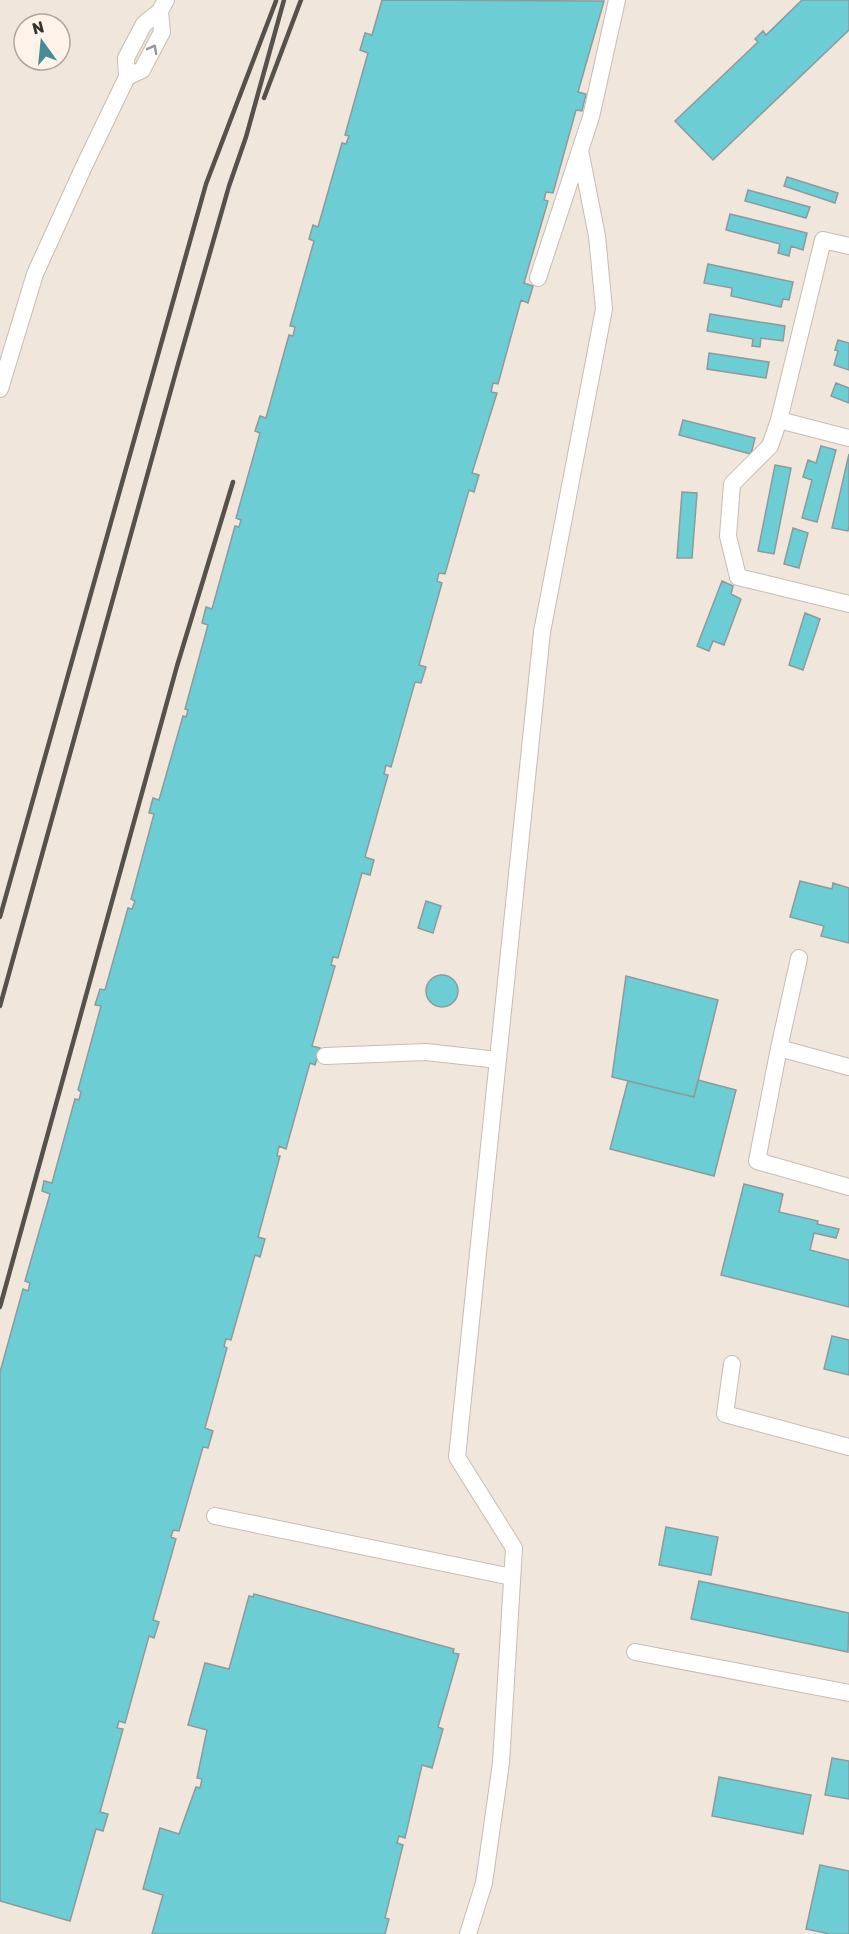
<svg xmlns="http://www.w3.org/2000/svg" width="849" height="1934" font-family="Rubik,sans-serif">
	<style>
		.building { fill: #6dcdd5; stroke: #8b9b9c; stroke-width: 1.5 }
		.lines { fill: none; stroke-linecap: round; stroke-linejoin: round }
		.lane-casing { stroke: #c7bcb2; stroke-width: 18 }
		.lane { stroke: #fff; stroke-width: 16 }
		.rail { stroke: #56514c; stroke-width: 4.5 }
		.oneway { stroke: #9a9896 }
	</style>
	<rect width="100%" height="100%" fill="#f1e6dc"/>
	<path class="building" d="M382,0L604,1L578,92L586,94L582,111L576,110L553,193L546,192L544,200L548,201L524,283L533,286L528,303L521,300L498,384L493,383L491,392L497,393L472,473L479,475L474,492L469,490L445,574L439,573L437,581L442,583L419,665L426,667L421,683L415,682L391,767L386,765L384,774L388,775L365,857L374,860L370,875L362,873L338,958L333,957L331,965L335,966L312,1046L320,1048L315,1065L310,1063L286,1149L279,1146L277,1156H280L258,1237L265,1239L260,1257L255,1255L231,1340L226,1339L224,1346L227,1348L205,1428L213,1431L208,1448L203,1447L179,1531L173,1530L171,1537L176,1539L153,1620L159,1622L154,1638L149,1636L125,1723L119,1721L117,1728L123,1729L100,1812L108,1814L103,1831L96,1829L70,1921L0,1901V1372L23,1289L28,1291L30,1283L25,1281L50,1194L42,1191L44,1181L52,1183L75,1099L79,1100L81,1092L78,1090L101,1006L95,1005L100,989L105,990L128,908L132,909L135,901L131,899L154,814L149,813L153,798L159,800L183,716L186,717L188,710L185,709L208,625L202,623L206,607L212,609L235,526L239,527L241,520L236,518L260,433L255,431L260,416L266,418L289,335L293,336L295,327L290,326L314,241L309,239L313,225L318,227L342,143L346,144L349,136L345,135L368,53L360,50L365,33L372,35Z
		M802,0H849V30L713,160L675,121L758,42L755,39L763,31L766,35Z
		M787,177L838,193L835,203L784,186Z
		M748,190L810,207L806,218L745,201Z
		M730,214L807,233L803,250L791,246L789,256L778,253L780,244L726,230Z
		M708,264L793,282L789,300L783,299L781,307L731,296L732,288L704,283Z
		M710,314L785,326L783,341L761,338L760,347L752,346L753,339L707,331Z
		M838,340L849,343V370L834,365L838,351L835,350Z
		M709,353L769,362L766,378L707,369Z
		M836,383L849,388V403L831,396Z
		M683,420L755,438L751,454L679,435Z
		M821,446L836,450L817,522L802,518L812,480L803,477L808,460L816,463Z
		M849,454V526L848,531L832,528Z
		M775,465L791,468L774,554L758,551Z
		M682,492L697,493L692,558H677Z
		M793,528L808,533L799,568L784,564Z
		M722,581L733,586L731,594L741,599L724,645L713,641L709,651L697,646Z
		M805,613L820,619L803,670L789,665Z
		M800,881L832,889L833,883L849,888V943L821,936L824,926L790,917Z
		M426,901L441,906L433,933L418,928Z
		M426 991a16 16 0 1 1 32 0a16 16 0 1 1-32 0Z
		M626,976L718,1000L694,1097L612,1077Z
		M698,1080L736,1090L714,1176L610,1149L628,1081L694,1097Z
		M744,1184L783,1194L779,1212L818,1221L817,1224L839,1229L836,1238L814,1233L810,1250L849,1260V1307L721,1275Z
		M832,1336L849,1340V1375L824,1369Z
		M666,1527L718,1537L711,1575L659,1565Z
		M699,1581L849,1613L848,1652L691,1619Z
		M254,1594L454,1649L453,1653L459,1654L438,1727L443,1729L432,1768L422,1765L405,1838L399,1836L397,1843L403,1845L385,1918L389,1919L385,1934H152L163,1895L143,1889L160,1828L179,1834L196,1787L200,1788L202,1779L197,1778L207,1730L188,1725L205,1663L229,1669L249,1596L253,1597Z
		M832,1758L849,1761V1799L825,1795Z
		M719,1777L811,1795L803,1834L712,1816Z
		M820,1865L849,1871V1934H830L806,1929Z"/>
	<g class="lines">
		<g class="lane-casing">
			<path id="lane" d="M127,77L142,70L162,32L160,11
				M849,246L823,240L779,420L770,446L732,484L728,536L738,577L849,604
				M538,278L591,117L617,0
				M0,389L35,274L85,164L127,77L126,58L144,24L160,11L166,0
				M779,420L849,438
				M779,1048L799,958
				M325,1056L426,1052L498,1060
				M849,1067L779,1048L757,1161L849,1187
				M732,1364L725,1414L849,1447
				M215,1516L512,1577
				M635,1652L849,1693
				M468,1934L484,1883L501,1763L514,1548L457,1457L542,632L604,309L597,236L580,150"/>
		</g>
		<use href="#lane" class="lane"/>
		<path class="rail" d="M264,98L301,0
			M0,917L206,184L276,1
			M0,1006L177,368L229,186L246,137L284,0
			M0,1307L177,666L233,482"/>
	</g>
	<defs><path id="oneway-chevron" d="M-2-3.5L2.5 0L-2 3.5" fill="none" stroke-width="1.6" stroke-linecap="round" stroke-linejoin="round" transform="scale(1.5)"/></defs>
	<use class="oneway" href="#oneway-chevron" transform="translate(153 49) rotate(-62)"/>
	<g transform="translate(42 42) rotate(345)"><circle r="28" fill="#fff3e9" stroke="#afa69e" stroke-width="1.5"/>
	<path d="M0-4.5L10 22L0 15L-10 22Z" fill="#458c93"/>
	<text y="-9" font-size="16" font-weight="bold" text-anchor="middle" fill="#36322e">N</text>
	</g>
</svg>
